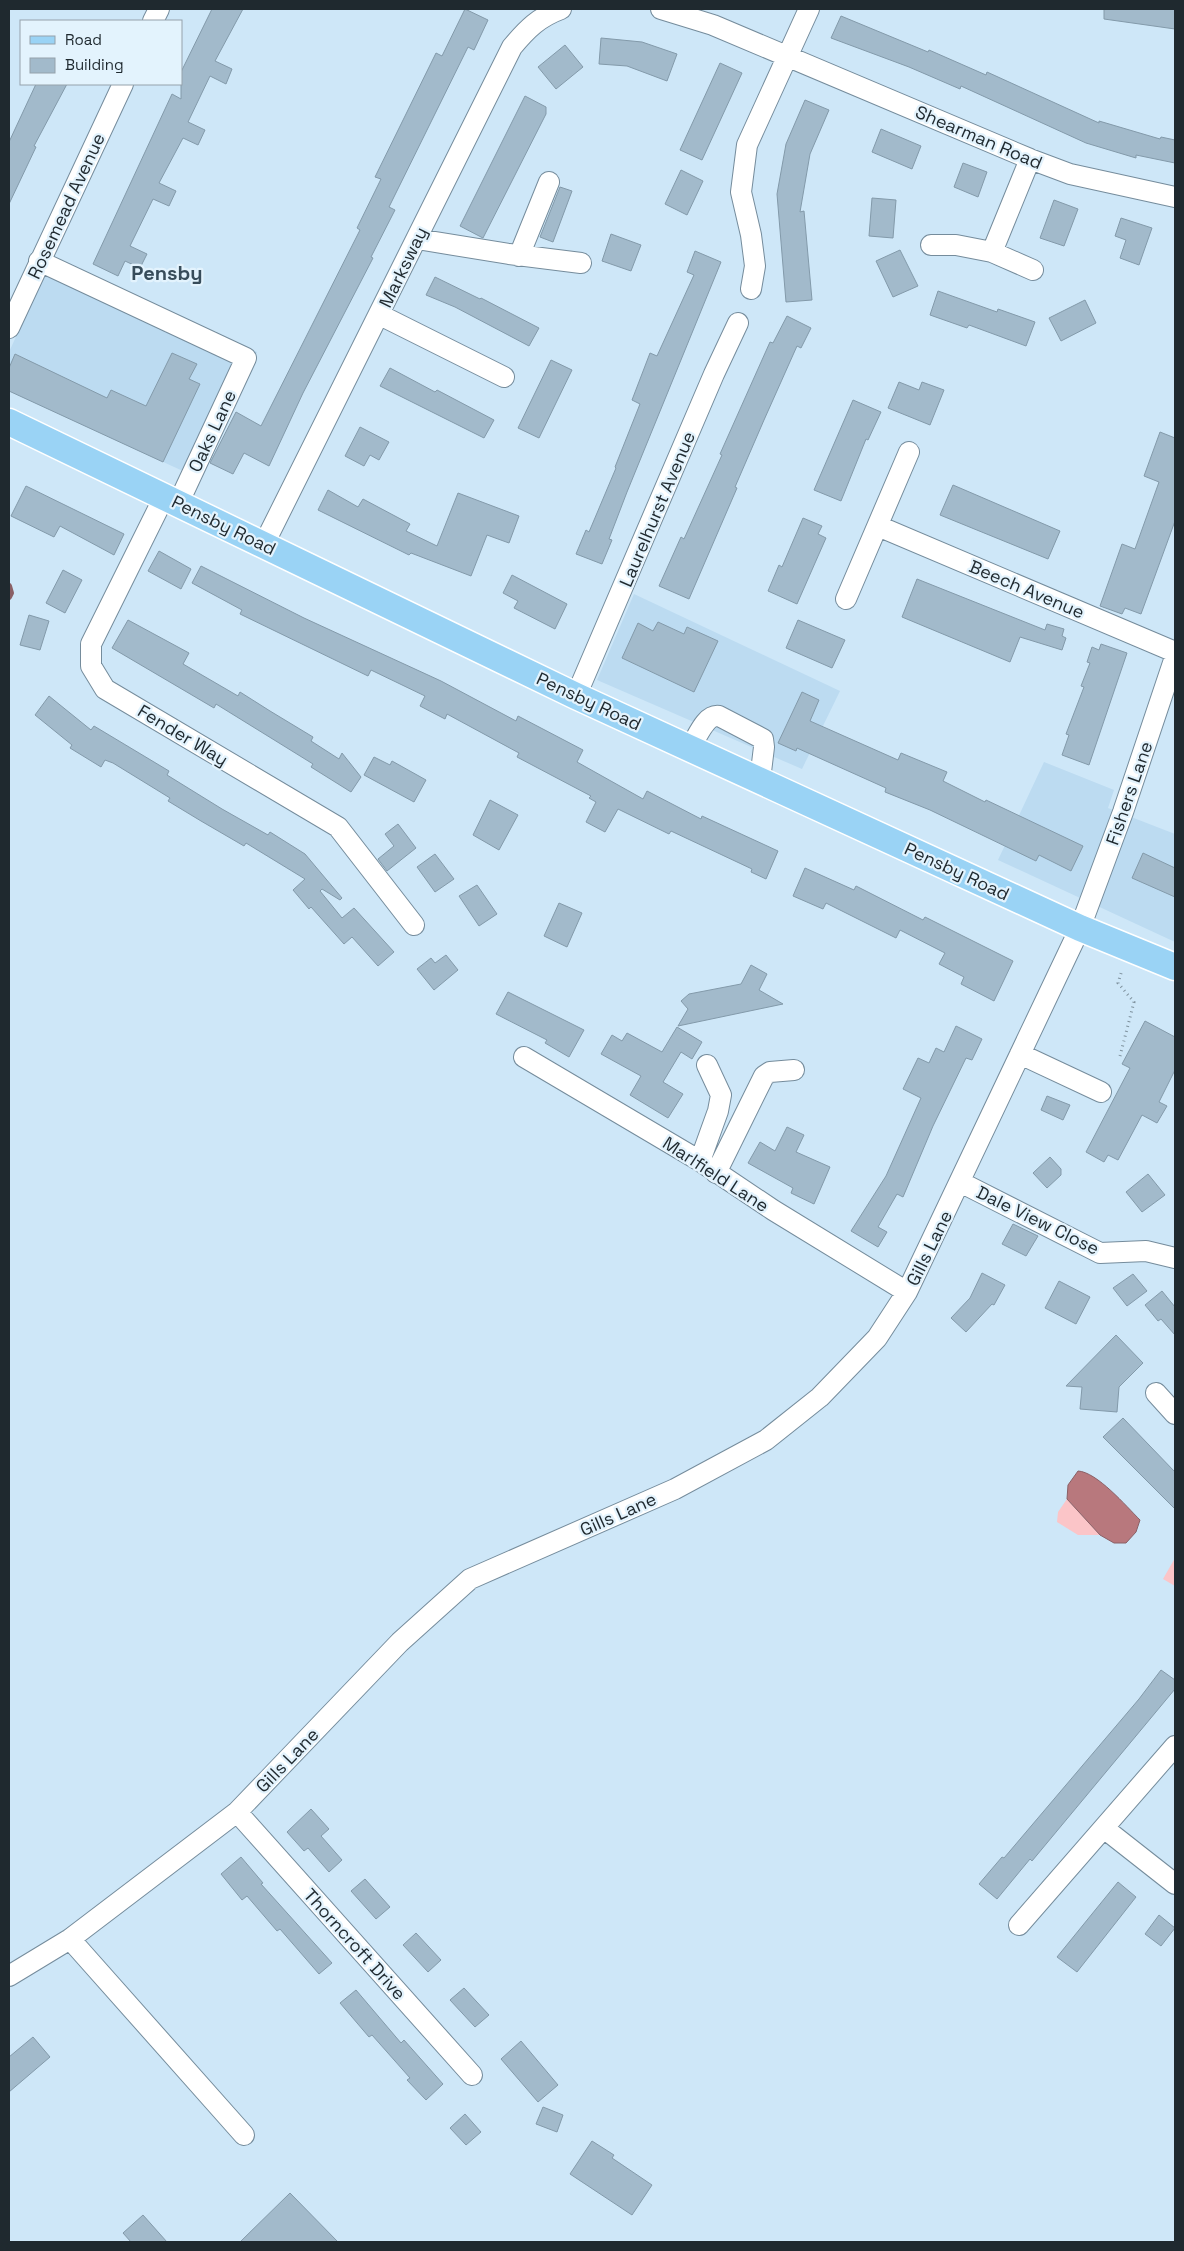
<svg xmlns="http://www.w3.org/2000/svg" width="1184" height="2251" font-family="'Space Grotesk',sans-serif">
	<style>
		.built { fill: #bcdbf1 }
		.green { fill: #fbc5c8 }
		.water { fill: #b8787d; stroke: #8a6066 }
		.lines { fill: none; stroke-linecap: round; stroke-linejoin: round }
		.stream { stroke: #8a6066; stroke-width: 6 }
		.building { fill: #a2bacb; stroke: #839aaa }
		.minor-casing { stroke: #758c9c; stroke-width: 22 }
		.major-casing { stroke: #fff; stroke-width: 29 }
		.path { stroke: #7f929e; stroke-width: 3; stroke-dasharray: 1 4; stroke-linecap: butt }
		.minor { stroke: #fff; stroke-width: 20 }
		.major { stroke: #9ad3f5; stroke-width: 26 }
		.labels { text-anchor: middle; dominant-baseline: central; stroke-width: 4.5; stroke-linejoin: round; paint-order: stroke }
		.street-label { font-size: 18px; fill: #1f292f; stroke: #e3f3fd }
		.quarter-label { font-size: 20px; font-weight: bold; fill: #374c5a; stroke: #e3f3fd }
	</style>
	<rect width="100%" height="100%" fill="#cee7f8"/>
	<path class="built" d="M52,258L257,352L198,478L9,391V352Z
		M634,594L840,691L802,769L597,680Z
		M1044,762L1114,790L1108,808L1175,834V942L998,860Z"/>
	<path class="green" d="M1067,1499L1100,1535H1078L1057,1522L1058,1512Z
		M1175,1558V1586L1163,1579Z"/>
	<path class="water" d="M1078,1471C1097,1472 1126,1506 1140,1520L1136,1532L1126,1543H1114L1100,1535L1067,1499L1068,1485Z"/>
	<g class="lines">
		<path class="stream" d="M9,586L11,593L9,597"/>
	</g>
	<path class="building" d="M212,9H243L215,61L232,69L226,84L210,76L188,122L205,130L198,145L183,138L159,183L176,191L169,206L153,199L130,246L147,254L140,268L125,261L118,276L93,264L172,94L181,99V72Z
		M465,9L488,20L474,50L468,47L389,207L395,210L371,257L373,258L303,393L269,466L244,453L233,474L210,463L236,412L261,426L360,230L357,228L381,179L375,177L436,53L442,56Z
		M1104,9H1175V29L1104,19Z
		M841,16L928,52L929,50L986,75L987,72L1099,123V121L1160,139L1161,137L1175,140V163L1136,155V158L1086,143L961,86L960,89L909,67L831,38Z
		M601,38L642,42L677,54L667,81L627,66L599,64Z
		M565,45L583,67L556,89L538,67Z
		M720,63L742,73L702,160L680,150Z
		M36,84H67L34,146L36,147L9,204V142Z
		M525,96L546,107V114L483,238L481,237L460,226Z
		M805,100L829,110L810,154L800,212L804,211L812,300L786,302L777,194L786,144Z
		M881,129L921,146L912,169L872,152Z
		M963,163L987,172L978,197L954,187Z
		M681,170L703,181L687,215L665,204Z
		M560,187L572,191L553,242L540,237Z
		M872,198L896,200L893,238L869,236Z
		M1054,200L1078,209L1064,246L1040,238Z
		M1121,218L1152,228L1139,265L1120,258L1126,240L1115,236Z
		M611,234L641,245L631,271L602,261Z
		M900,250L918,286L893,297L876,261Z
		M695,251L721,262L627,492L609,539L612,540L602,564L576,554L586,530L589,532L616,468L615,467L640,404L632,400L650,353L657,356L694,275L687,272Z
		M435,277L480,299L481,298L539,328L529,346L455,307L426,295Z
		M938,291L997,312L998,309L1035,322L1026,346L969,325L967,328L930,315Z
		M1085,300L1096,323L1061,341L1049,318Z
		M787,316L811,328L801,348L797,346L764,420L735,487L737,488L689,599L659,586L681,537L684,539L722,455L720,454L770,342L773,343Z
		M172,353L197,364L189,379L200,384L163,462L9,391V368L15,354L107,398L111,390L146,406Z
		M551,360L572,370L539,438L518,428Z
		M390,368L435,392L437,390L494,420L484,438L380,386Z
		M899,382L919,390L922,382L944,390L930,425L888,408Z
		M853,400L881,412L868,440L866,439L841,501L814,490Z
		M360,427L389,442L379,460L370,455L364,466L345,456Z
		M1160,432L1175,438V521L1141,614L1125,608L1122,614L1100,606L1122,544L1135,549L1159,482L1144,476Z
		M953,485L1060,531L1048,559L940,515Z
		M26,486L124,534L114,555L60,526L54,537L11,516Z
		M328,490L358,507L363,499L410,524L406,531L437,546L458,493L519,516L509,543L487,535L471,576L411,553L409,555L318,510Z
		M803,518L822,526L818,534L826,538L797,604L768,591L779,565L782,567Z
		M159,551L191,569L181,589L148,571Z
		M201,566L304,618L441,681L516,721L518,716L583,750L577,762L643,799L647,791L701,819L702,816L778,851L766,879L751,872L752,869L671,831L669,834L618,809L605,832L586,822L596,802L589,798L591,796L517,757L519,753L447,714L445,719L420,706L425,696L371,670L368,676L240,614L242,610L192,583Z
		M63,570L82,580L65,613L46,603Z
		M512,575L567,604L555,629L514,608L518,601L503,593Z
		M917,579L1045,630L1047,624L1064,629L1062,636L1066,638L1062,650L1020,637L1010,662L902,617Z
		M29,615L49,621L40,650L20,645Z
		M128,620L189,653L183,664L238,696L240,692L270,711L313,737L311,741L339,759L342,753L361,777L351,792L311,767L313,764L271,738L216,704L214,708L112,648Z
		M798,620L845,640L832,668L786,648Z
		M658,622L684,634L687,627L718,641L694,692L622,658L638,623L653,631Z
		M1101,644L1127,653L1089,765L1062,755L1069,735L1066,734L1084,687L1081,686L1090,663L1087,662L1092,647L1099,650Z
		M802,692L819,700L810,721L898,760L901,753L947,772L943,781L985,802L986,800L1083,846L1071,871L1039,855L1036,861L930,810L885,792L886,788L797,748L796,751L778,743Z
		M49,696L91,730L94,726L169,771L167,775L222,809L268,835L270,832L305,854L342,898L340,900L322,889L320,891L342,918L354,908L394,952L378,966L352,937L344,944L311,907L309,909L293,890L305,879L246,843L244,846L201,821L168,801L170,798L113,763L105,760L101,767L70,748L72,745L35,715Z
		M374,757L390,765L392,761L426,780L414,802L364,775Z
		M490,800L518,815L499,850L473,835Z
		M398,824L416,848L387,871L378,859L394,846L385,834Z
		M1143,853L1175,868V897L1132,878Z
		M435,854L454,879L435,892L417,867Z
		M805,868L854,890L856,886L923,920L925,917L1013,961L994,1001L961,984L964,977L939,964L945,953L900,930L896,938L826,903L823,909L793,896Z
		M477,885L497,914L479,926L459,896Z
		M559,903L582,913L567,947L544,936Z
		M446,955L458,970L434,990L417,969L431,958L435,963Z
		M751,965L767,974L759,990L783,1004L678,1026L688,1009L681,1001L689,994L741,984Z
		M508,992L584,1030L569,1057L545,1043L547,1040L496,1014Z
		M1145,1021L1175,1037V1070L1159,1102L1167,1106L1157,1123L1142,1115L1118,1160L1108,1155L1104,1162L1086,1152L1130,1068L1122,1064Z
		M956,1026L982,1039L972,1060L966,1058L933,1126L903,1197L897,1194L878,1227L887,1232L878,1247L851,1231L886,1176L921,1098L903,1089L918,1058L929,1063L936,1048L944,1052Z
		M677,1027L702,1042L692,1059L681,1052L663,1082L683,1094L668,1118L630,1095L641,1076L601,1054L612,1035L622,1041L627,1033L662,1052Z
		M1047,1096L1070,1105L1063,1120L1041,1110Z
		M787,1127L804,1135L796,1152L830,1167L814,1204L791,1193L793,1188L748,1163L760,1142L775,1151Z
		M1050,1157L1061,1169V1175L1047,1188L1033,1173Z
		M1148,1174L1165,1195L1142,1212L1126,1192Z
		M1013,1224L1038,1236L1026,1256L1002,1244Z
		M982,1273L1005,1285L994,1305L992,1304L966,1332L951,1318L970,1298Z
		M1133,1274L1147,1291L1127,1306L1113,1288Z
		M1059,1281L1090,1297L1076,1324L1045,1308Z
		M1162,1291L1175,1307V1335L1161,1319L1158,1321L1145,1305Z
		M1116,1335L1143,1363L1119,1387L1117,1412L1080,1409L1082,1387L1066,1386Z
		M1123,1418L1175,1472V1509L1103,1437Z
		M1161,1670L1175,1680V1689L1032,1861L1030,1859L997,1899L979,1884L1002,1857L1004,1858L1139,1699Z
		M311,1809L329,1829L321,1836L342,1860L329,1872L308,1848L304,1851L287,1832Z
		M241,1857L263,1883L261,1884L332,1963L319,1974L280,1929L277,1931L247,1896L242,1900L221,1874Z
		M365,1879L390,1907L376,1919L351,1891Z
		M1118,1882L1136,1897L1077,1972L1057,1957Z
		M1159,1915L1175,1928L1161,1946L1145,1934Z
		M416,1933L441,1960L428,1972L403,1945Z
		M464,1988L489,2015L475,2027L450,2000Z
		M356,1990L401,2043L404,2040L443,2084L426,2100L407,2080L410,2078L372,2035L369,2037L340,2003Z
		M33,2037L50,2057L9,2092V2057Z
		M521,2041L558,2085L538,2102L501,2059Z
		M543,2107L563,2115L557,2132L536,2124Z
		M465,2114L481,2132L466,2145L450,2128Z
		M592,2141L614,2155L612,2158L652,2185L632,2215L570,2174Z
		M290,2193L338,2242H240Z
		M143,2215L167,2242H131L123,2233Z"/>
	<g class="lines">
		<g class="minor-casing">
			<path id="minor" d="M661,9L713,25L1030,159L1070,174L1175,197
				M153,21L159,9
				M417,239L509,254L581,263
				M931,245H956L992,252L1033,270
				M992,252L1030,159
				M519,256L549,182
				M39,261L246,358L178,504
				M751,289L755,266L751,235L741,192L747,145L809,9
				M380,315L504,377
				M9,328L123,84
				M164,497L91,644V666L105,689L338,827L414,925
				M878,526L1175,652
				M264,544L512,47C527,29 539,17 561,9
				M846,599L909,452
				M576,696L714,374L738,323
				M690,748C697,738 705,714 719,716L763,739L764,747L760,780
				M1020,1054L1101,1092
				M524,1057L700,1161L773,1210L907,1292
				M700,1161L718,1111L721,1095L707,1065
				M716,1173L764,1076L770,1072L794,1070
				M960,1182L1100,1253L1146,1251L1175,1258
				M1156,1393L1175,1414
				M237,1812L472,2075
				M1105,1829L1175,1884
				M1019,1925L1175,1746
				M70,1939L244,2135
				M9,1976L70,1939L237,1812L400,1642L470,1579L675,1489L766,1440L820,1397L877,1338L907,1292L1080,928L1123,812L1175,657"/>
		</g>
		<g class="major-casing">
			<path id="major" d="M9,422L576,696L1080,928L1175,967"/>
		</g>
		<path class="path" d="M1120,1056L1134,1002L1118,983L1122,970"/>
		<use href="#minor" class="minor"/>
		<use href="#major" class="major"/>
	</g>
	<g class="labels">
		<g class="street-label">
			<text transform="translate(979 137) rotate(23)">Shearman Road</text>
			<text transform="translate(66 206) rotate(-65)">Rosemead Avenue</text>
			<text transform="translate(403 267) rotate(-64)">Marksway</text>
			<text transform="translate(212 431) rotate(-65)">Oaks Lane</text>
			<text transform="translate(657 509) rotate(-67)">Laurelhurst Avenue</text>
			<text transform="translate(224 525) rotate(26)">Pensby Road</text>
			<text transform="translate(1027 589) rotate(23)">Beech Avenue</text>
			<text transform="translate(589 701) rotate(25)">Pensby Road</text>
			<text transform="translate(183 735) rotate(31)">Fender Way</text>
			<text transform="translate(1129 793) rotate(-71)">Fishers Lane</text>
			<text transform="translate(957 871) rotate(25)">Pensby Road</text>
			<text transform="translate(716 1174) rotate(33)">Marlfield Lane</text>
			<text transform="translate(1038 1220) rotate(26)">Dale View Close</text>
			<text transform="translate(929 1248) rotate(-64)">Gills Lane</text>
			<text transform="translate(618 1514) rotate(-24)">Gills Lane</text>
			<text transform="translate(287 1760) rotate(-46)">Gills Lane</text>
			<text transform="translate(355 1944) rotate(48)">Thorncroft Drive</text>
		</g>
		<g class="quarter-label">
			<text x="167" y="273">Pensby</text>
		</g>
	</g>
	<rect width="1184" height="2251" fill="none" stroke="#1f292f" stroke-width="20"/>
	<rect x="20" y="20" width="162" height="65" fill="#e3f3fd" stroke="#95a2ab"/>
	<rect x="30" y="36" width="25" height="8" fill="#9ad3f5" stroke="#95a2ab"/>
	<text x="65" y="45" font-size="15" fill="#1f292f">Road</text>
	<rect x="30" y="58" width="25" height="15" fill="#a2bacb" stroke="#95a2ab"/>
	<text x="65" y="70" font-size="15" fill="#1f292f">Building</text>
</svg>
